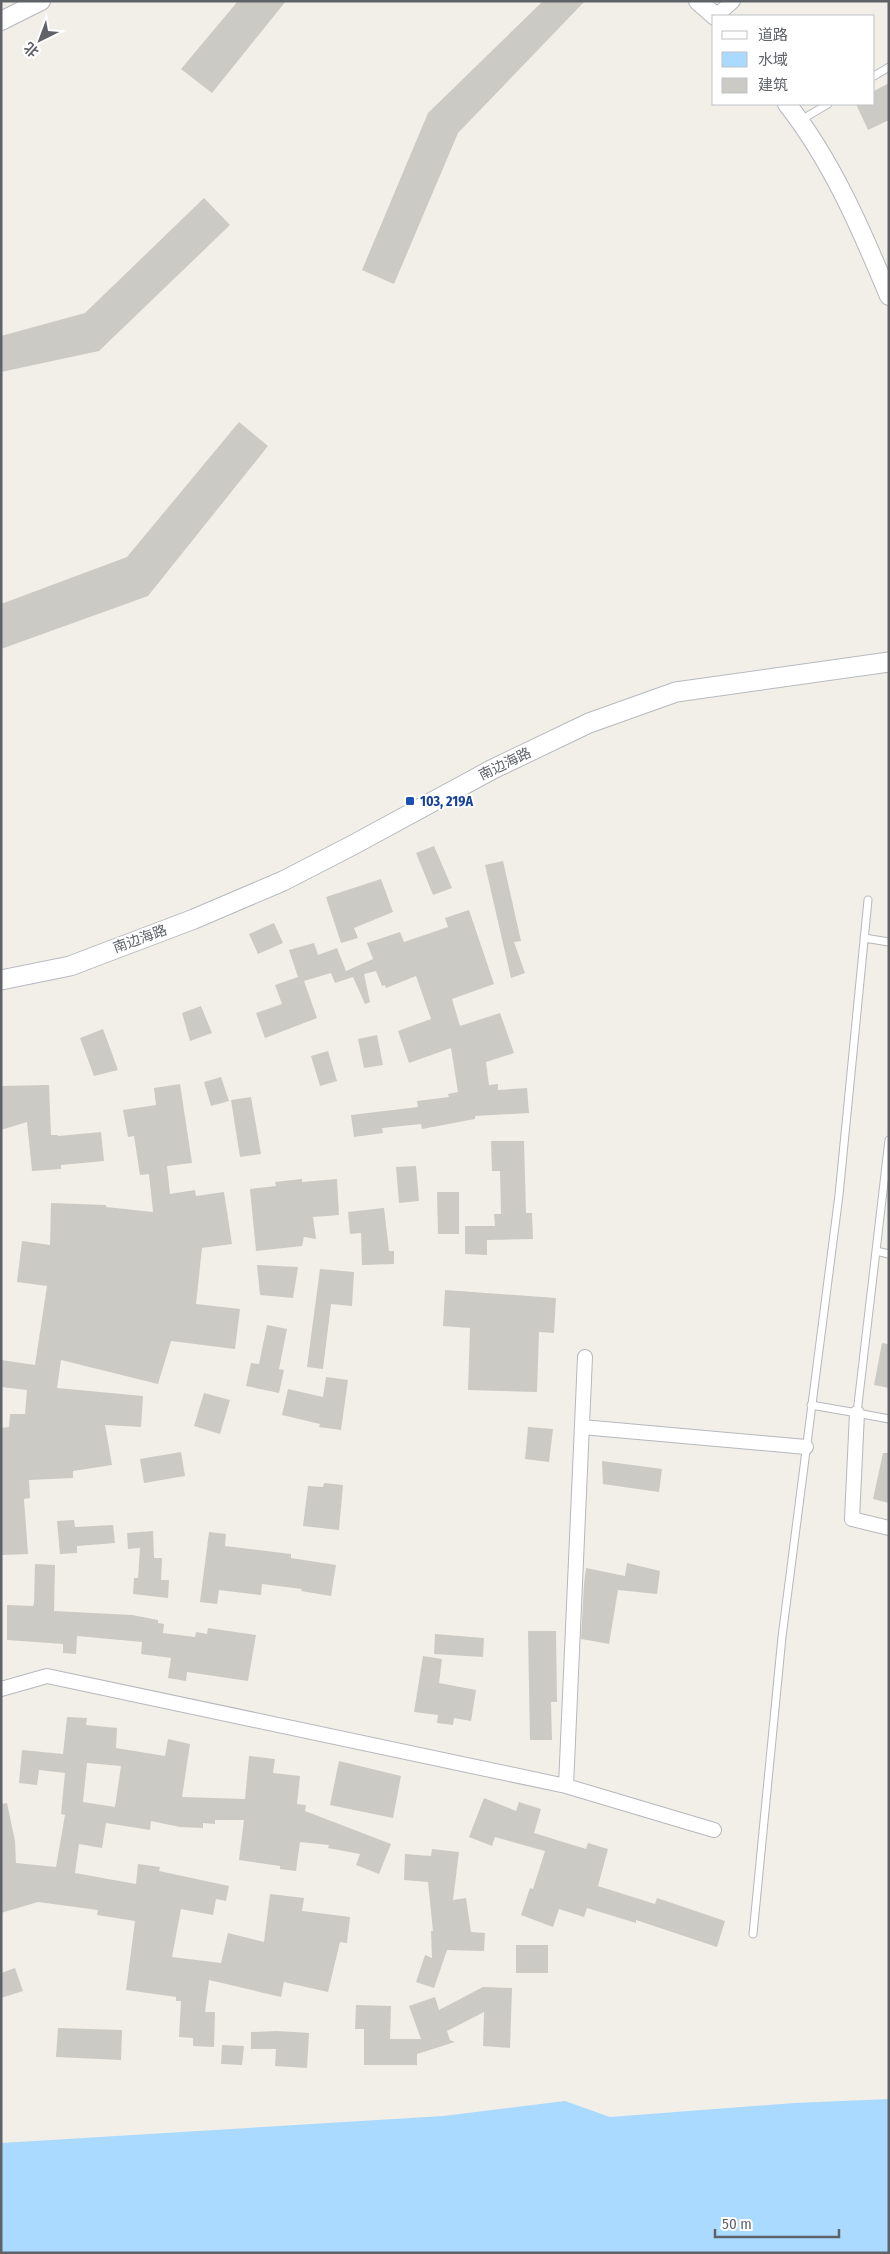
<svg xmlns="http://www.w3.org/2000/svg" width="890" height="2254" font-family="'Fira Sans Condensed','Noto Sans SC',sans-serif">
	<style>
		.water { fill: #aadaff }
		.building { fill: #cccac5; fill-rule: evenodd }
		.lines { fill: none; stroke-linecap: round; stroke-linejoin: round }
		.service-casing { stroke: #b5b8bc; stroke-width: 9 }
		.minor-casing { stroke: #b5b8bc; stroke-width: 16 }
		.tertiary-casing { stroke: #b5b8bc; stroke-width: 20 }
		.secondary-casing { stroke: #b6babf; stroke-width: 21 }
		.service { stroke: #fff; stroke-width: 7 }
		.minor { stroke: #fff; stroke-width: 14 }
		.tertiary { stroke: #fff; stroke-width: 18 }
		.secondary { stroke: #fff; stroke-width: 19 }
		.transit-dot { fill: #1a4fb4; stroke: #fff; stroke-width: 2 }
		.labels { text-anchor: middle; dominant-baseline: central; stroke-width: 4; stroke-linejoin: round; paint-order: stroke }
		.street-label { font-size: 14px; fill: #5f6368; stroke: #fff }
		.transit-label { font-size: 14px; font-weight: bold; fill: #164399; stroke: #fff; text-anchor: start }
	</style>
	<rect width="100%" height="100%" fill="#f1efe8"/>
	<path class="water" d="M889,2099V2253H1V2143L443,2116L565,2101L610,2117L794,2103Z"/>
	<path class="building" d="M238,1H286L212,93L181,69Z
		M543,1H585L458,133L394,284L362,270L428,113Z
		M889,83V120L868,130L856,104H874V91Z
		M204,198L230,225L99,351L1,372V336L85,313Z
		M239,422L268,446L148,596L1,649V604L127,557Z
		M434,846L452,888L433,895L416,853Z
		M503,861L521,941L514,942L525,973L511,978L485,865Z
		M381,879L393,912L354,928L358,938L341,943L326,897Z
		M469,910L494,984L452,999L460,1026L500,1013L514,1053L486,1062L489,1085L498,1084V1090L527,1088L529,1113L475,1116V1119L422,1129L421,1124L382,1128L383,1133L354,1137L351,1115L418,1107L417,1101L449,1097L448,1094L458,1092L451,1048L409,1063L398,1031L431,1019L416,976L386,988L385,985L382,986L376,971L364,974L370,1002L365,1004L353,977L335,983L331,973L304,981L317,1018L265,1038L256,1013L282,1004L275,985L298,977L289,950L314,943L318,955L337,948L346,971L373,959L367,943L400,932L404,942L448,927L445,918Z
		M274,923L283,943L258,954L249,934Z
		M201,1006L212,1033L190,1041L182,1013Z
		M103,1029L118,1070L94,1076L80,1038Z
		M377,1035L383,1065L364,1068L358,1039Z
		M328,1051L337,1081L320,1086L311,1056Z
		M221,1077L229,1101L211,1106L204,1082Z
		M180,1084L192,1163L167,1166L170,1194L195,1190L196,1196L224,1192L232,1244L202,1248L196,1304L240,1309L235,1349L171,1341L158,1384L61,1360L57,1388L143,1396L141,1427L105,1425L112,1465L73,1471V1478L29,1480L30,1498L24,1499L28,1554L2,1555L1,1428L9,1427L10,1414H25L27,1390L1,1387V1360L35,1365L47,1286L17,1282L22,1241L50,1245L51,1203L106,1205V1207L153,1212L149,1174L140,1175L134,1136L128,1137L123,1110L156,1105L154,1088Z
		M49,1085L51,1135H58V1136L101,1132L104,1161L61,1165V1169L32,1171L27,1122L1,1130V1086Z
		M251,1097L261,1154L240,1157L231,1100Z
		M491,1141H524L526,1213H532L533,1239L487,1240V1255L465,1254V1226H495L494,1214H501L500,1171H492Z
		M416,1166L419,1201L399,1203L396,1167Z
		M302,1179V1182L337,1179L339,1215L313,1217L316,1239L304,1237L302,1246L256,1251L250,1189L276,1186L275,1182Z
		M437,1192H459V1234H438Z
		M384,1208L389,1251H394V1264L362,1265L361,1233L350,1234L348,1212Z
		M257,1265L298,1267L293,1298L260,1295Z
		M320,1269L354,1272L352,1306L331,1304L323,1369L307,1367Z
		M445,1290L556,1298L554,1333L539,1332L537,1392L468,1390L470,1328L443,1326Z
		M267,1325L287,1329L279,1369L284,1370L279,1393L246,1386L251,1363L259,1364Z
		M882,1343L889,1344V1388L874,1385Z
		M326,1377L348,1380L341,1430L319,1427L320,1424L282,1415L288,1389L323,1397Z
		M204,1393L230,1400L220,1434L194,1426Z
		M528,1427L553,1429L549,1462L525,1459Z
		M181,1452L185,1476L144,1483L140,1459Z
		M883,1453H889V1503L873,1499Z
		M602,1461L662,1469L659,1492L603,1484Z
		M324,1483L343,1485L339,1530L303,1526L308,1486L323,1487Z
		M74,1520L75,1527L113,1525L115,1543L77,1546V1553L60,1554L57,1521Z
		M153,1531L154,1558H162L161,1580H169L168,1598L133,1594L134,1578H138L140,1548L128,1549L127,1533Z
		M209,1532L226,1534L225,1546L291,1554V1558L336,1565L331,1596L301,1591L302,1589L262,1584L261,1595L219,1590L217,1604L200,1602Z
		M627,1563L660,1571L657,1594L618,1590L609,1644L581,1639L584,1584L586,1568L625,1576Z
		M35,1564L55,1565L54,1611L132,1615L158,1620V1623L164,1624L163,1633L195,1637L196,1632L207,1634L208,1628L256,1635L248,1681L187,1672L186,1681L168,1678L171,1658L141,1654L142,1642L77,1636L76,1654L63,1653V1644L7,1640V1605L33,1606L34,1603Z
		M528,1631H556L557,1702H551L552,1740H530Z
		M435,1634L484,1638L483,1657L434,1654Z
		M423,1656L442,1659L439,1683L476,1690L471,1721L454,1718L453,1725L437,1723L438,1715L414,1712Z
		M67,1717L87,1718L86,1725L117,1728L116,1748L165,1756L168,1739L190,1744L182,1797L245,1799L249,1756L275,1759L273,1773L300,1776L297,1804L306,1805L305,1811L391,1844L379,1874L356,1865L360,1854L328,1848L329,1845L300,1842L296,1871L280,1869V1866L239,1860L244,1820H215V1824L203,1823V1828L180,1827L151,1821L150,1830L106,1823L102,1848L79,1844L75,1873L136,1884L138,1864L160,1867L159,1871L229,1886L226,1901L216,1899L213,1915L181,1909L172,1957L221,1963L228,1933L264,1942L270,1894L304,1898L302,1911L350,1917L347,1943L340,1942L328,1992L284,1982L281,1997L209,1980L205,2012H215L214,2047L193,2046V2038L179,2037L181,2001H176V1997L126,1990L135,1921L97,1915L98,1910L38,1902L1,1913V1804L7,1803L15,1841L16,1863L56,1867L65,1815L61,1814L65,1773L39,1770L37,1785L19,1783L22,1750L63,1754ZM87,1763L121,1766L115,1807L83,1802Z
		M339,1761L401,1776L393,1818L330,1805Z
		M484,1798L516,1811L519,1802L541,1809L534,1833L586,1849L588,1843L608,1849L598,1886L655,1904L657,1898L725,1921L717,1947L636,1920V1923L587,1908L584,1917L559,1909L553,1927L521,1915L530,1888L533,1889L545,1851L495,1837L492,1846L469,1837Z
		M432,1849L459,1852L453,1900L466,1898L471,1932L485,1933L484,1951L447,1950L434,1988L416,1982L425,1955L432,1958L431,1931H433L428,1882L404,1880L405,1854L431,1856Z
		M516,1945H548V1973H516Z
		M15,1968L23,1991L1,1998V1973Z
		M483,1987L512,1988L510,2048L483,2046L484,2012L447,2031L450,2040L455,2042L417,2054V2065H364V2029H355L356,2005L391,2006L390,2039H421L409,2006L435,1997L439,2010Z
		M58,2028L122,2030L121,2060L56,2057Z
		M277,2031L309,2033L307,2068L275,2066L276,2049H251V2032Z
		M222,2045L244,2046L242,2065L221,2064Z"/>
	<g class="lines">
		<g class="service-casing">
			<path id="service" d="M874,76L889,67
				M801,120L828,104
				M864,938L889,942
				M876,1251L889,1254
				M811,1405L857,1413L889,1140
				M857,1413L889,1419
				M753,1934L782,1637L839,1195L868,900"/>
		</g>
		<g class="minor-casing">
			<path id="minor" d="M716,16L733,1
				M857,1413L852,1519L889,1528
				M582,1427L806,1447
				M1,1689L47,1676L566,1786L714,1830
				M566,1786L585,1357"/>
		</g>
		<g class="tertiary-casing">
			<path id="tertiary" d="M698,1L715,16
				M1,21L41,1
				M787,104C832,161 861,229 889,296"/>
		</g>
		<g class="secondary-casing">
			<path id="secondary" d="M1,980L70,966L194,919L283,881L351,846L493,769L589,723L676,692L889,662"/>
		</g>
		<use href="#service" class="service"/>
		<use href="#minor" class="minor"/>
		<use href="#tertiary" class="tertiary"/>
		<use href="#secondary" class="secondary"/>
	</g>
	<rect class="transit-dot" x="405" y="796" width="10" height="10" rx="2.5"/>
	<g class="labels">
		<g class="street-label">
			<text transform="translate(505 764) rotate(-26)">南边海路</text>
			<text transform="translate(140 939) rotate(-20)">南边海路</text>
		</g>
		<g class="transit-label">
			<text x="420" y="801">103, 219A</text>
		</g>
	</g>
	<rect width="890" height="2254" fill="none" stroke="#5f6368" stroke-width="5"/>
	<rect x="712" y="15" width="162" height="90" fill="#ffffff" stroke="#bfc1c3"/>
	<rect x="722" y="31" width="25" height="8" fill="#ffffff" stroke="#bfc1c3"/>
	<text x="758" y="40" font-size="15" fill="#5f6368">道路</text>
	<rect x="722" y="52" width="25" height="15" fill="#aadaff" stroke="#bfc1c3"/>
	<text x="758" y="65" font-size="15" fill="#5f6368">水域</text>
	<rect x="722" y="78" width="25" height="15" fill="#cccac5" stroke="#bfc1c3"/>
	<text x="758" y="90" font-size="15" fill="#5f6368">建筑</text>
	<g transform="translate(40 40) rotate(222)" stroke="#ffffff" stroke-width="4" paint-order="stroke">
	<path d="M0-4L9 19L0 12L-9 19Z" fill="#5f6368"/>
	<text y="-8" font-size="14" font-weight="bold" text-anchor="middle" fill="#5f6368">北</text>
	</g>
	<path d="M715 2229v8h124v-8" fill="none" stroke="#5f6368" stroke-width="2.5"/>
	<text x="722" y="2229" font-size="15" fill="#5f6368" stroke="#ffffff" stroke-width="4" paint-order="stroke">50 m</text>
</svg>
